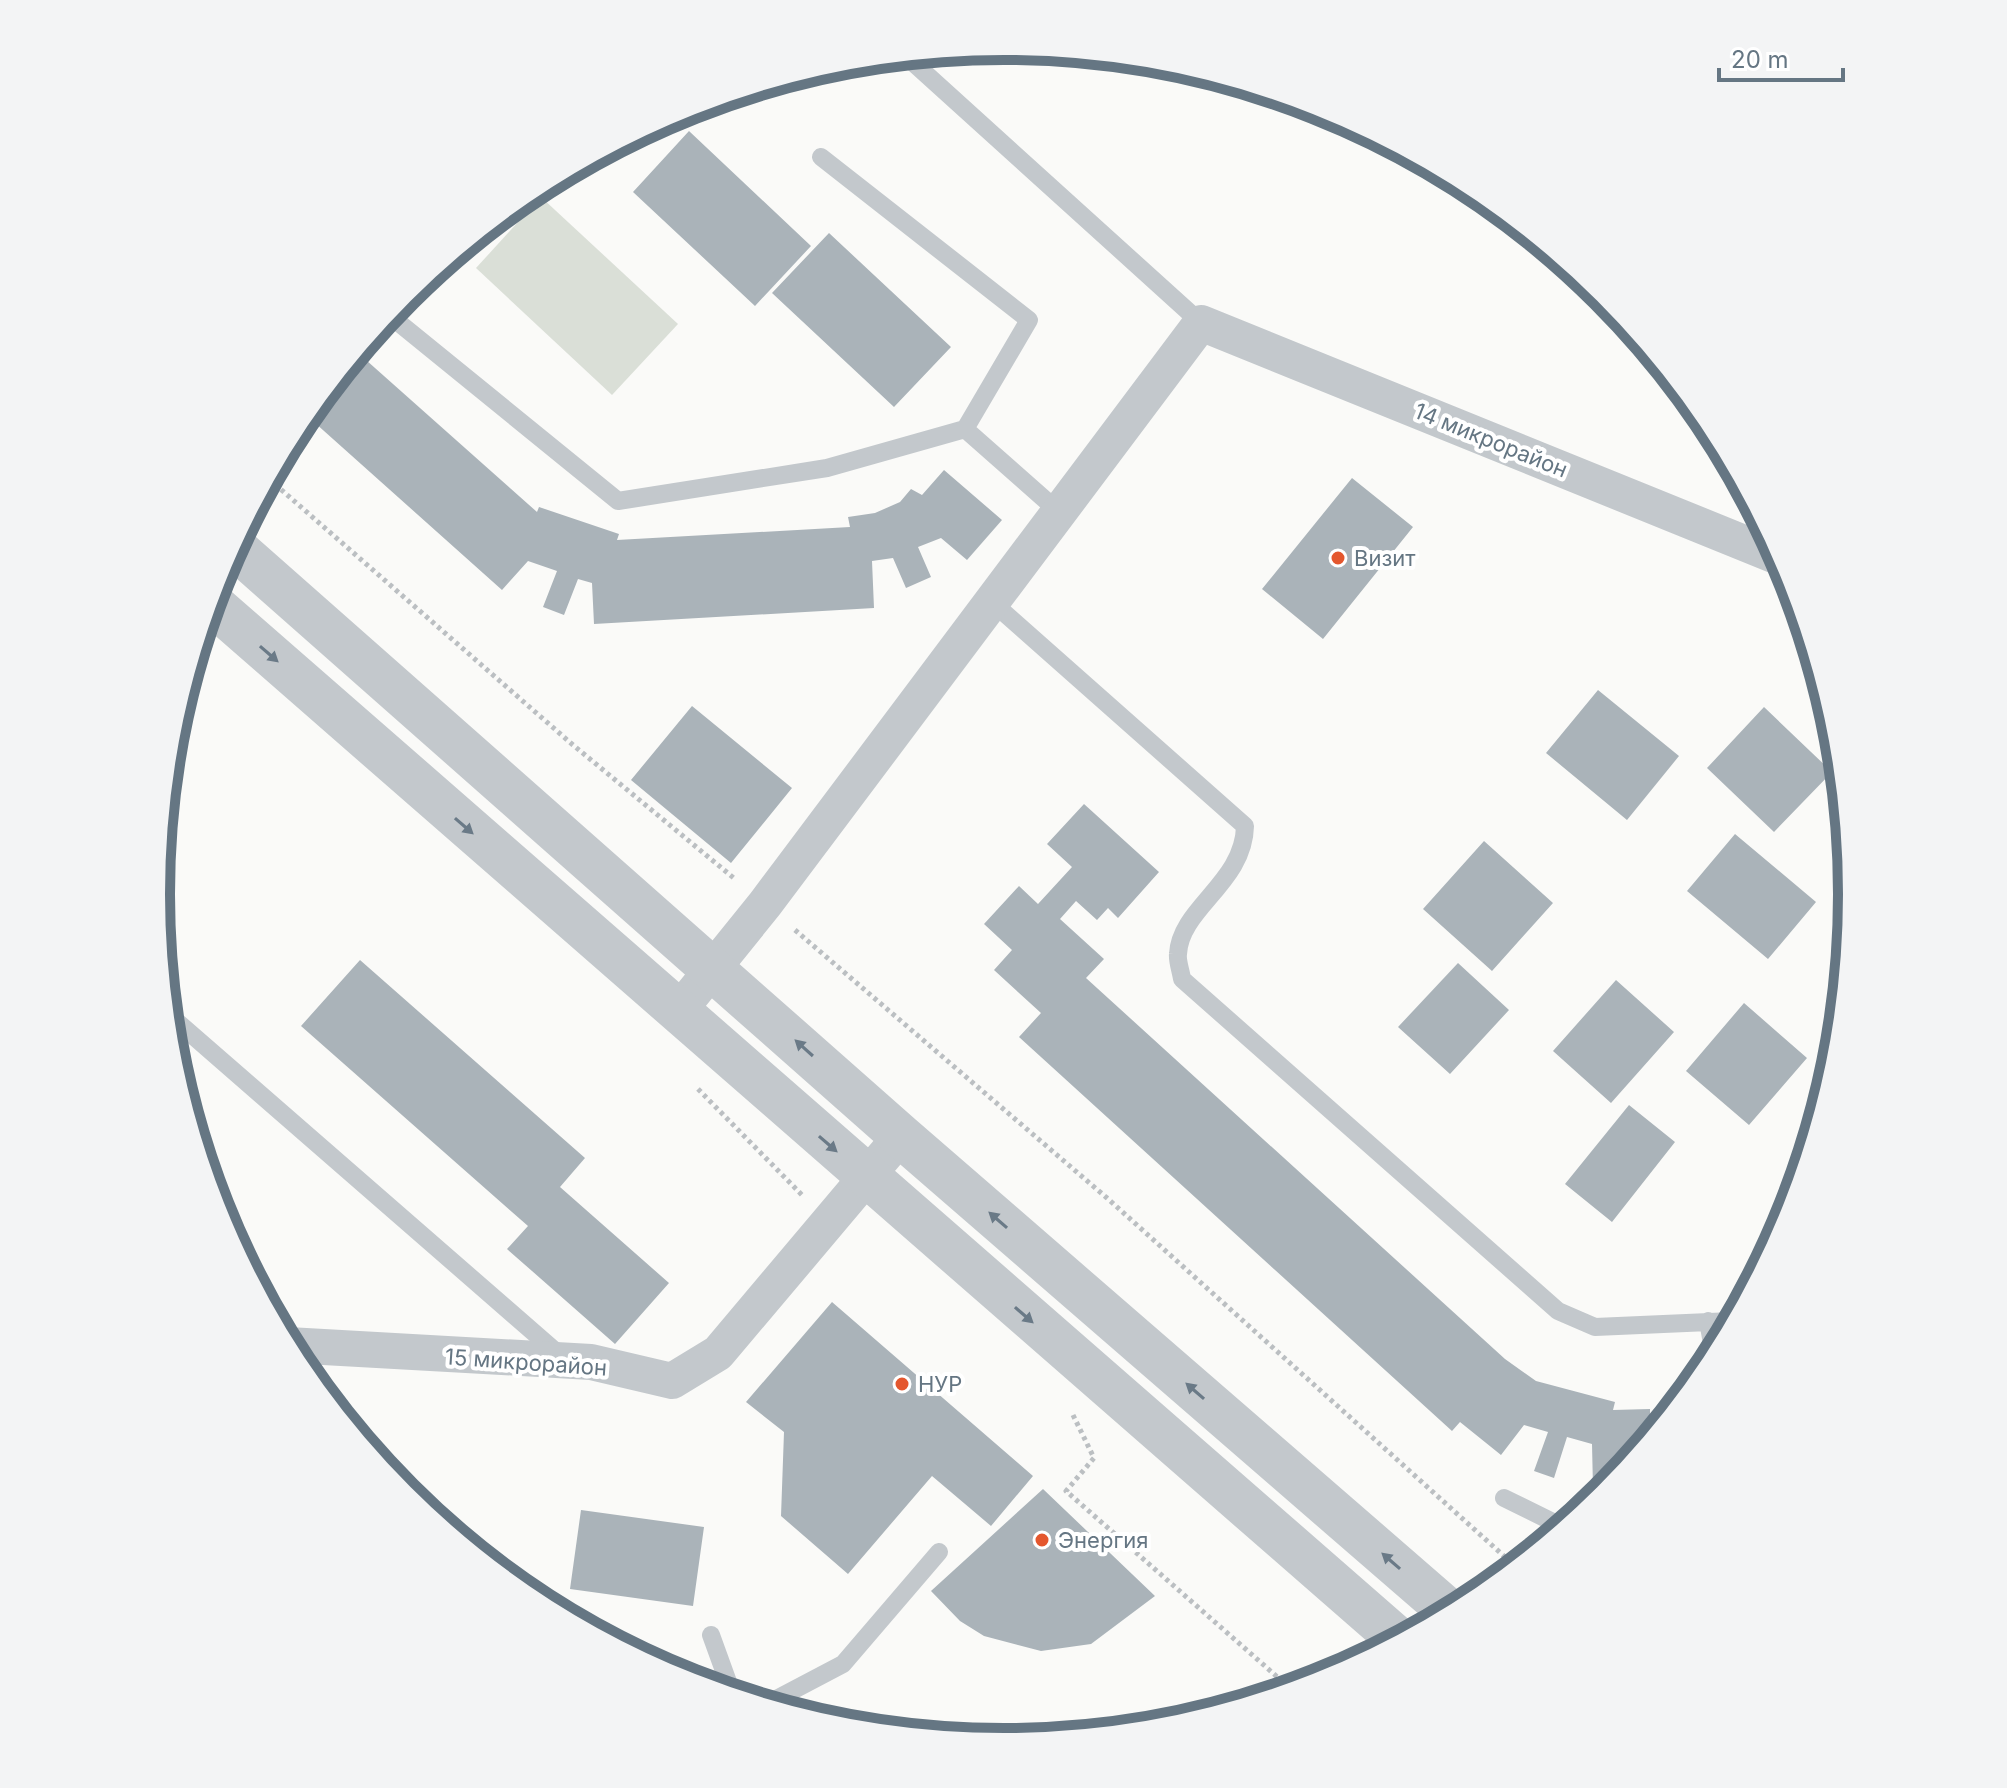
<svg xmlns="http://www.w3.org/2000/svg" width="2007" height="1788" font-family="Inter,sans-serif">
	<style>
		.green { fill: #dadfd7 }
		.building { fill: #aab3b9 }
		.lines { fill: none; stroke-linecap: round; stroke-linejoin: round }
		.path { stroke: #bbbfc2; stroke-width: 5; stroke-dasharray: 4 4; stroke-linecap: butt }
		.service { stroke: #c3c8cc; stroke-width: 18 }
		.minor { stroke: #c3c8cc; stroke-width: 36 }
		.tertiary { stroke: #c3c8cc; stroke-width: 44 }
		.oneway { fill: #6a7a87 }
		.poi-dot { fill: #e4572e; stroke: #fff; stroke-width: 3 }
		.labels { text-anchor: middle; dominant-baseline: central; stroke-width: 8; stroke-linejoin: round; paint-order: stroke }
		.street-label { font-size: 22px; fill: #657683; stroke: #fff }
		.poi-label { font-size: 22px; fill: #657683; stroke: #fff; text-anchor: start }
		.rim { fill: none; stroke: #657683; stroke-width: 10 }
	</style>
	<rect width="100%" height="100%" fill="#fafaf8"/>
	<path class="green" d="M541,197L678,324L612,395L476,268Z"/>
	<path class="building" d="M689,131L811,246L755,306L633,192Z
		M829,233L951,347L894,407L772,293Z
		M357,352L537,512L539,507L619,534L617,540L850,527L848,517L875,513L900,502L911,489L922,495L944,470L1002,520L967,560L941,538L918,547L931,577L906,588L893,558L872,561L874,608L594,624L592,583L578,579L564,615L543,607L557,571L528,561L502,590L305,414Z
		M1352,478L1413,527L1323,639L1262,589Z
		M1598,690L1679,756L1627,820L1546,753Z
		M692,706L792,788L731,863L631,780Z
		M1764,707L1832,772L1774,832L1707,768Z
		M1084,804L1159,872L1118,918L1108,908L1097,920L1076,901L1060,919L1104,959L1086,978L1505,1359L1536,1381L1615,1402L1613,1410L1650,1409V1437L1608,1488H1593L1592,1444L1567,1437L1554,1478L1534,1471L1548,1432L1524,1425L1501,1455L1460,1422L1452,1431L1019,1037L1041,1013L994,970L1012,950L984,924L1019,886L1038,904L1072,867L1047,844Z
		M1735,834L1816,902L1768,959L1687,891Z
		M1484,841L1553,903L1492,971L1423,909Z
		M360,960L585,1158L560,1187L669,1283L615,1344L507,1249L528,1226L301,1026Z
		M1458,963L1509,1010L1450,1074L1398,1027Z
		M1616,980L1674,1032L1611,1103L1553,1051Z
		M1744,1003L1807,1058L1749,1125L1686,1071Z
		M1629,1105L1675,1142L1612,1222L1565,1184Z
		M832,1302L1033,1476L991,1526L932,1476L848,1574L781,1516L784,1432L746,1402Z
		M1043,1489L1155,1596L1091,1644L1041,1651L984,1636L960,1621L931,1591Z
		M581,1510L704,1527L693,1606L570,1589Z"/>
	<g class="lines">
		<path class="path" d="M269,479L573,745L735,879
			M795,930L1107,1198L1515,1566
			M698,1089L803,1196
			M1073,1415L1094,1458L1066,1491L1291,1689"/>
		<path class="service" d="M906,56L1201,323
			M821,157L1029,320L965,429
			M388,314L618,501L827,468L965,429L1059,512
			M992,602L1245,826C1244,883 1180,908 1178,954C1177,961 1181,971 1182,979L1558,1311L1595,1327L1732,1321
			M167,1013L562,1357
			M1708,1321L1714,1355
			M1504,1498L1563,1527
			M711,1635L732,1693
			M767,1704L843,1664L939,1552"/>
		<path class="minor" d="M677,1013L765,904L1201,323L1781,558
			M288,1345L591,1362L672,1381L718,1353L901,1136"/>
		<path class="tertiary" d="M233,546L901,1136L1450,1612
			M210,602L1399,1640"/>
	</g>
	<defs><path id="oneway-solid" d="M-6-.8H1V-3.2L6.5 0L1 3.2V.8H-6Z" transform="scale(2)"/></defs>
	<g class="oneway">
		<use href="#oneway-solid" transform="translate(269 654) rotate(41)"/>
		<use href="#oneway-solid" transform="translate(464 826) rotate(41)"/>
		<use href="#oneway-solid" transform="translate(804 1048) rotate(-138)"/>
		<use href="#oneway-solid" transform="translate(828 1144) rotate(41)"/>
		<use href="#oneway-solid" transform="translate(998 1220) rotate(-139)"/>
		<use href="#oneway-solid" transform="translate(1024 1315) rotate(41)"/>
		<use href="#oneway-solid" transform="translate(1195 1391) rotate(-139)"/>
		<use href="#oneway-solid" transform="translate(1391 1561) rotate(-139)"/>
	</g>
	<g class="poi-dot">
		<circle cx="1338" cy="558" r="8"/>
		<circle cx="902" cy="1384" r="8"/>
		<circle cx="1042" cy="1540" r="8"/>
	</g>
	<g class="labels">
		<g class="street-label">
			<text transform="translate(1491 440) rotate(22)">14 микрорайон</text>
			<text transform="translate(526 1362) rotate(4)">15 микрорайон</text>
		</g>
		<g class="poi-label">
			<text x="1354" y="558">Визит</text>
			<text x="918" y="1384">НУР</text>
			<text x="1058" y="1540">Энергия</text>
		</g>
	</g>
	<path d="M0 0H2007V1788H0ZM170 894a834 834 0 1 1 1668 0a834 834 0 1 1-1668 0Z" fill="#f3f4f5" fill-rule="evenodd"/>
	<path class="rim" d="M170 894a834 834 0 1 1 1668 0a834 834 0 1 1-1668 0Z"/>
	<path d="M1719 68v12h124v-12" fill="none" stroke="#657683" stroke-width="4"/>
	<text x="1731" y="68" font-size="24" fill="#657683" stroke="#ffffff" stroke-width="6" paint-order="stroke">20 m</text>
</svg>
